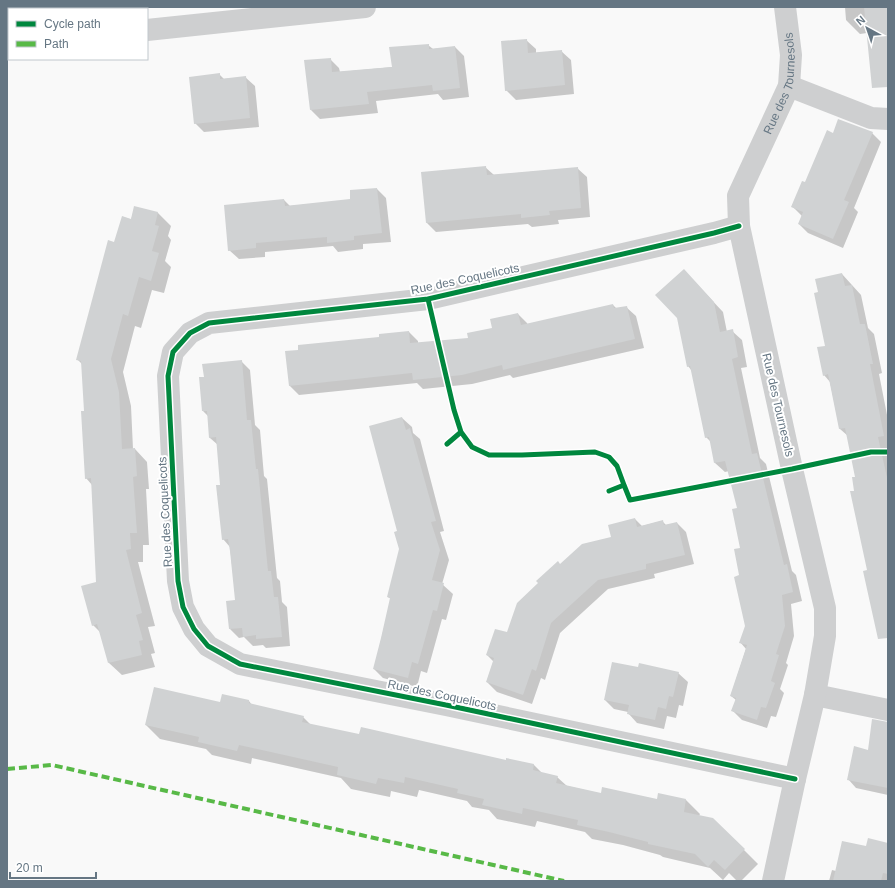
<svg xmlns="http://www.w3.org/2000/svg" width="895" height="888" font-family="Helvetica,sans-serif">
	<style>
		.shadow { fill: #0003 }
		.building { fill: #d0d2d3 }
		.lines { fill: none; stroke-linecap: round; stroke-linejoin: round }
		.minor { stroke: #cecfd0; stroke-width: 22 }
		.quiet { stroke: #58b947; stroke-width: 4; stroke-dasharray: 8 4; stroke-linecap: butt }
		.cycleway-casing { stroke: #fff; stroke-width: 8 }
		.cycleway { stroke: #00873e; stroke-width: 5 }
		.labels { text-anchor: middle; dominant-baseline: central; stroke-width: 4; stroke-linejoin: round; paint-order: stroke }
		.street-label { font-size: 12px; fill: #657683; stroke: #fff }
	</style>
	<rect width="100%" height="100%" fill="#f9f9f9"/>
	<path class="shadow" d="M845,7H888V82L867,33L860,34L846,20Z
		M526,40L536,49V53L561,51L571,60L574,94L516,100L506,90Z
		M428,45L433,49L455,47L464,56L469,97L443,100L438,94L376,101L378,113L320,119L311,110L330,59L339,68L340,72L393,67Z
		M219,74L224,79L245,77L255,86L259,127L204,132L195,123Z
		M872,133L881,142L854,208L858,212L843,248L808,233L799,224L802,216L792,206L833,134Z
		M485,167L494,175L577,168L587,177L590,217L558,220L559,224L532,227L528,224L436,232L427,223L422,173Z
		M377,189L386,198L391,242L363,244V249L338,252L333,246L265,252V257L239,259L229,250L284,200L290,206L351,200Z
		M135,207L158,213L171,226L168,236L171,240L165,261L171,267L164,293L152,290L141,328L135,326L123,372L131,406L133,449H135L147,462L149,489H146L149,545H143V562H138L155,626L148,627L155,653L151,654L155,667L122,675L109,663L101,633L93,625L97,583L92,485L86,478L85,412L82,364L77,359L115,243L131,220Z
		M842,274L861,295L868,328L874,334L882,373L879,374L888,420V446H887L888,452V614L868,571L856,491V477L848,436L840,429L830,382L824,375L826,346L819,293Z
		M693,280L723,312L727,332L732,331L742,340L747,367L741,368L760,458L766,464L792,571L796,575L802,601L791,604L794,636L786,663L788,665L780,689L784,693L776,717L771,716L767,728L742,720L733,711L736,700L731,696L746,649L740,642L746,626L739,509L729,471L725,472L715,463L711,442L706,437L692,371L688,366Z
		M613,305L617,309L626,307L636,316L644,348L513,378L510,375L472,384L423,389L417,383L299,395L289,385L380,338L409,332L418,341V344L469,339L494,328L518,314L527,323L528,325Z
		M241,361L250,370L255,425L260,430L264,476L267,479L277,578L280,581L282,602L287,607L290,646L266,648L263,645L253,646L244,637L239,638L230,629L236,601L230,547L223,539L222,486L218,445L210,438L208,416L203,411L205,377Z
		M402,418L412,427L413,433L420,439L444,531L440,532L449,560L442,584L453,594L446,620L442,619L427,673L421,671L417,687L383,678L374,669L391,599L388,597L400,549L398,532Z
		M635,519L642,526L662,521L666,525L677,523L686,532L694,564L654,574L655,578L608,589L560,633L545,680L541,678L532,704L497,692L487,682L494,662L487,655L508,634L560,565L612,538Z
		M639,668L678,673L688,682L683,706L679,705L676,718L667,716L664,729L637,723L628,713V712L614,709L605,700Z
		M249,701L252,705L303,717L311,725L360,735L507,761L534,765L542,773L557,777L567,786L602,794L658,800L659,794L686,800L700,814L699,816L713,819L758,864L741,881H737L729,873L723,880L710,868L663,857L660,855L623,845L592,839L585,832L537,821L535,827L497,819L489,810L472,807L467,801L419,790L417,797L391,791L390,797L351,789L341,778L252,758L251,764L212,755L206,749L160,739L146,725L220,704Z
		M869,751L888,752V795L856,788L848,779Z
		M888,852V881H829L832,870L836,871Z"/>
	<path class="building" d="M864,7H888V87L872,88Z
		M527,39L528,53L562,50L565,85L505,91L501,41Z
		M429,44V49L455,46L460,88L433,91L432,85L367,92L369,104L310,110L304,60L331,58L332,72L392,67L389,47Z
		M220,73V79L246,76L250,118L194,124L189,77Z
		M838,119L873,132L844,200L849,202L833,239L798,224L803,212L791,207L802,181L805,182L827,130L833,133Z
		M486,166L487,175L578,167L581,208L549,211L550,215L521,218V214L426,223L421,172Z
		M377,188L382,233L354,236V240L327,243V237L256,243V248L228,251L224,205L284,199L285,206L350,199V190Z
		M134,206L158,212L155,225L159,226L152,251L159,253L151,281L139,277L128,316L123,314L111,359L119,392L122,449L135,448L137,476L133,477L137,533H130L131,549L126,550L142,613L136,615L143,640L139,641L142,655L108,663L97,624L92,626L81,586L96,582L91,478L85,479L81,411H84L81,361L76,360L108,240L114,242L122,216L131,219Z
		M684,269L714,302L720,332L733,329L738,357L732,359L752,454L757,453L784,565L787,564L793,592L782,595L785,626L776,654L779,655L771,681L775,683L766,708L761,707L757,720L731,711L736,698L730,696L747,645L739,643L745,626L734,577L739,575L734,549L740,548L732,509L737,508L725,461L714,463L709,437L705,438L690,366L687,367L677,318L655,295Z
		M842,273L845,286L852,285L860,324H865L873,364H870L884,436L878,437L888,482V638L878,639L863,571L867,570L850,491H854L852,477H855L845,428L839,429L828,374L823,376L817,347L825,346L814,293L818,292L815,279Z
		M613,304L614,308L627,306L635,339L503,370L502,365L462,375L413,380L412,373L289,386L285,351L298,350V345L379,337V334L409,331L410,343L468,338L467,333L492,328L490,319L518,313L521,325Z
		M242,360L247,420H251L256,469H258L268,571H271L274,597H278L282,637L256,639V635L243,637L242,628L229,629L226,601L235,600L230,551L228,539L222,540L216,485H220L216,437L209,438L207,411H202L199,377H204L202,364Z
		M402,417L406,430L410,428L436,521L431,522L440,550L432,580L444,583L437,611L433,610L418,664L412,662L408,678L373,669L381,638L390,598L387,597L399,549L394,532L397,531L369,426Z
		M635,518L637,527L663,520L664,525L677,522L685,555L646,564V569L598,580L551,623L536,671L532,669L523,695L486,682L494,658L486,655L495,629L507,632L517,603L538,583L536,581L558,561L560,564L582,544L611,537L608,525Z
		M612,662L638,667L639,663L679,672L673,697L669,696L666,709L658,707L655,720L627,714L629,705L604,700Z
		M154,687L220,702L222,694L249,700V703L304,716L302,722L359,734L361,727L506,760V758L534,764L533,770L558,776L556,783L601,793L602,787L657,799L658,793L686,799L684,812L713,818L745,849L725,870L714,860L708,867L695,854L648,844V842L609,832L577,825L578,820L523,808L522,814L482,805L484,799L457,793L458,789L405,777L404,783L378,778L376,784L337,775L338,767L239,745L237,751L198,742L199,737L145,725Z
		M872,719L888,722V788L847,780L854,746L868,750Z
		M868,838L888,843V874L883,873L881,881H833L842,841L866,846Z"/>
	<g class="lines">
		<g class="minor">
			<path d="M147,30L365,7"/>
			<path d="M7,45H9"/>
			<path d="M789,86L871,118L888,119"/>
			<path d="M739,226L714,233L428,299L209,323L190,333L173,352L168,376L178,581L183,607L194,629L208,646L240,664L446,705L795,779"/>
			<path d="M815,695L888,710"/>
			<path id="s1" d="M773,881L795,779L815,695L825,636V608L792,469L739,226L738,196L789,86L791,55L785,7"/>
		</g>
		<path class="quiet" d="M7,769L52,765L564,881"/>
		<g class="cycleway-casing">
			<path id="cycleway" d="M739,226L714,233L428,299L209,323L190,333L173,352L168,376L178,581L183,607L194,629L208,646L240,664L446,705L795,779
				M428,299L454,410L461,432L447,444
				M461,432L472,447L489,455H522L595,452L609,457L617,466L624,485L609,491
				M624,485L630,500L792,469L871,452H888"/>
		</g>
		<use href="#cycleway" class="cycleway"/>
	</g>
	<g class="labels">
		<g class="street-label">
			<text stroke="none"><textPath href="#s1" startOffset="822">Rue des Tournesols</textPath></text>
			<text transform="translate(465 279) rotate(-12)">Rue des Coquelicots</text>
			<text transform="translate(778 405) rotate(77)">Rue des Tournesols</text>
			<text transform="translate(165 512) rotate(-93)">Rue des Coquelicots</text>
			<text transform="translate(442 695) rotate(12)">Rue des Coquelicots</text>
		</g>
	</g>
	<rect width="895" height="888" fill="none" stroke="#657683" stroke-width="16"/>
	<rect x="8" y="8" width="140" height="52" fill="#ffffff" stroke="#c1c8cd"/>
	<rect x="16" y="21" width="20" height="6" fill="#00873e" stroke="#c1c8cd"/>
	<text x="44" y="28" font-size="12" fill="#657683">Cycle path</text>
	<rect x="16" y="41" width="20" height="6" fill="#58b947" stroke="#c1c8cd"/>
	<text x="44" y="48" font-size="12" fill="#657683">Path</text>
	<g transform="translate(867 28) rotate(320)" stroke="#ffffff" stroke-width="3" paint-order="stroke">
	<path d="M0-3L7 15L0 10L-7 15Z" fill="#657683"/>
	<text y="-6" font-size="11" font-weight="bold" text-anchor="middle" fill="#657683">N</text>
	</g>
	<path d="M10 872v6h86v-6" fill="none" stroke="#657683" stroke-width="2"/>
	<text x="16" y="872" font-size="12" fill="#657683" stroke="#ffffff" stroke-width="3" paint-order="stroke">20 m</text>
</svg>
